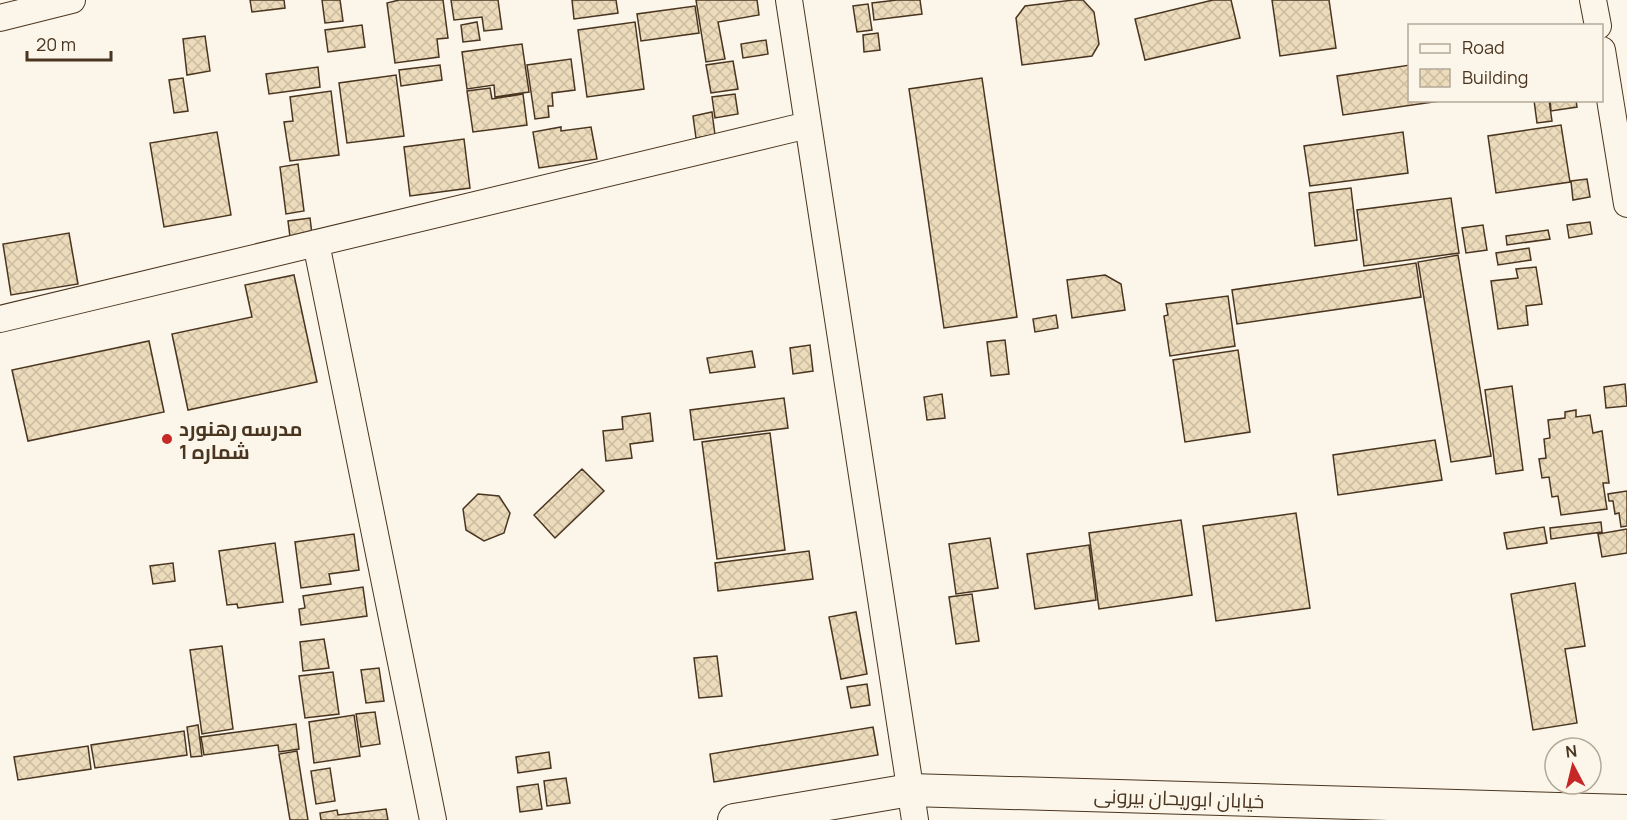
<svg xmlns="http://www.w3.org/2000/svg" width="1627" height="820" font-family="Manrope,Cairo,sans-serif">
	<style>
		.building { fill: url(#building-cross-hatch); stroke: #4a3520; stroke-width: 1.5 }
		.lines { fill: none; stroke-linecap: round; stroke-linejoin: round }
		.minor-casing { stroke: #4a3520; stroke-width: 28 }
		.tertiary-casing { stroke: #4a3520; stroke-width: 34 }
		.minor { stroke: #fbf6e9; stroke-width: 26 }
		.tertiary { stroke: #fbf6e9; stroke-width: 32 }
		.poi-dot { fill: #c62828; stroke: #fbf6e9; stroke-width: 2 }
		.labels { text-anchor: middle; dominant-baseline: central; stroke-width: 4.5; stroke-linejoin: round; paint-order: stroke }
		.poi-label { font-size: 20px; font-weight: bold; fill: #4a3520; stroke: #fbf6e9; text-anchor: start }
		.street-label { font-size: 20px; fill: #4a3520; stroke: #fbf6e9 }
	</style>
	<defs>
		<pattern id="building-cross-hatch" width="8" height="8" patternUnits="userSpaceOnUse" patternTransform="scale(1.5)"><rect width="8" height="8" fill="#ecdcbc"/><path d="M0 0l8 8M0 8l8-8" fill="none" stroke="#ccbda1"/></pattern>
	</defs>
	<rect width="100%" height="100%" fill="#fbf6e9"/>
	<path class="building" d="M250,0H284L285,8L252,12Z
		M322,0H340L343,21L325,23Z
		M399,0H443L448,38L437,39L439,57L395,63L387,3Z
		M451,0H498L502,29L484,31L482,17L454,20Z
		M572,0H616L618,13L574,19Z
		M696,0H757L759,15L718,22L725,59L706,62Z
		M897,0H920L922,14L874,20L872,3Z
		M1073,0H1083L1094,12L1099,44L1092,56L1022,65L1016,18L1025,6Z
		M1213,0H1231L1240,38L1145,60L1135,19Z
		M1272,0H1329L1336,48L1280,56Z
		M868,4L872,30L857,32L853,6Z
		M695,6L699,33L641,41L637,14Z
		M477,22L480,40L463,42L461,25Z
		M635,22L644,89L587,97L578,30Z
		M362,25L365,47L328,52L325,30Z
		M878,33L880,50L864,52L863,35Z
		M205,36L210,71L187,75L183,39Z
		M766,40L768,54L743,58L741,44Z
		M522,44L529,92L495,97L494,85L467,89L462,52Z
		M571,59L575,90L552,93L553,106H548L549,117L535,119L527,65Z
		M733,61L738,89L711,93L706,65Z
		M440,65L442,80L401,86L399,70Z
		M1410,65V100L1440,101L1343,115L1337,76Z
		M318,67L320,87L269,94L266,74Z
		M396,75L404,136L347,143L339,83Z
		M183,78L188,111L174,113L169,80Z
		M982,78L1017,317L944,328L909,89Z
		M490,88L492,99L523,94L527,125L473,132L467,91Z
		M331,91L339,155L290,161L284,122L293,121L290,97Z
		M735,94L738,114L715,118L712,97Z
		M1534,100H1549L1552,121L1537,123Z
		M1550,100H1576L1577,107L1551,111Z
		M712,112L715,135L696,138L693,116Z
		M1561,125L1570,182L1496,193L1488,136Z
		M561,127V131L591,127L597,159L539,168L533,132Z
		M217,132L231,215L164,227L150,143Z
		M1403,132L1408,173L1310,186L1304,146Z
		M464,139L470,188L410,196L404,147Z
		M298,164L304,211L286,214L280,167Z
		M1587,179L1590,197L1573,200L1571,181Z
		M1351,188L1357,240L1315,246L1309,193Z
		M1451,198L1459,253L1364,266L1357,210Z
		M310,218L312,234L290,237L288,221Z
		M1590,222L1592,234L1569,238L1567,225Z
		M1483,225L1487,250L1466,253L1462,228Z
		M1548,230L1550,239L1507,245L1506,236Z
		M69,233L78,284L11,295L3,244Z
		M1529,248L1531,260L1498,265L1496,253Z
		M1458,255L1491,456L1451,462L1418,262Z
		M1416,263L1421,297L1237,324L1232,290Z
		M1536,267L1542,304L1526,306L1528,325L1498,329L1491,281L1518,278L1516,269Z
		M294,275L317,382L188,410L172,334L252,317L245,285Z
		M1105,275L1121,284L1125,310L1072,318L1067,280Z
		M1228,296L1235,346L1170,356L1164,316L1168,315L1166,304Z
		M1056,315L1058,328L1035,332L1033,319Z
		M1005,340L1009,374L991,376L987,342Z
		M149,341L164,412L28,441L12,370Z
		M810,345L813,371L793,374L790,348Z
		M1238,350L1250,432L1185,442L1173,360Z
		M752,351L755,367L710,373L707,358Z
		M1625,384L1627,406L1606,408L1604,387Z
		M1512,386L1523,470L1496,474L1485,390Z
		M942,394L945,418L927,420L924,397Z
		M784,398L788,428L694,440L690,410Z
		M1576,410V417L1590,415L1593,433L1602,431L1609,483H1603L1607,509L1561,515L1558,496L1552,497L1549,477L1542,478L1539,459L1546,458L1544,439L1550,438L1548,420L1565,418V412Z
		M650,413L653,441L630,444L632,458L606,461L603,431L623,429L622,417Z
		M770,433L785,550L717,559L702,442Z
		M1435,440L1442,480L1338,495L1333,455Z
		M582,469L604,491L555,538L534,515Z
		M1627,491V526L1621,527L1619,513L1615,514L1613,501H1609L1608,494Z
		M478,494L499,496L510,513L504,533L484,541L466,530L463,509Z
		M1296,513L1310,608L1216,621L1203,526Z
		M1181,520L1192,595L1099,609L1089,533Z
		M1601,522L1602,532L1551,539L1550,528Z
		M1544,527L1547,543L1507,549L1504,533Z
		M1627,529V553L1602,557L1598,534Z
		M354,534L359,570L329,574L331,584L301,588L295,542Z
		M990,538L998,588L956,594L949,544Z
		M275,543L283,602L238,608L237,604L227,605L219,551Z
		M1089,545L1096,600L1035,609L1027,554Z
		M809,551L813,579L718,591L715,563Z
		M173,563L175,581L153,584L150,566Z
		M1575,583L1585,646L1565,649L1577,723L1533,730L1511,594Z
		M363,587L367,616L301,625L299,609L305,608L303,596Z
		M972,594L979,641L956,644L949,597Z
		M856,612L867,674L841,679L829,617Z
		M324,639L329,668L303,671L300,642Z
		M222,646L233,729L202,734L190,650Z
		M717,656L722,696L699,698L694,658Z
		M379,668L384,701L366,703L361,670Z
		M333,672L339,714L305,718L299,676Z
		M867,684L870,705L851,708L847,687Z
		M375,712L380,744L361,747L356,714Z
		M354,715L360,756L314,763L309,722Z
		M296,724L299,749L279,752L278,745L204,755L201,737Z
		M198,725L202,756L191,757L187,727Z
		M873,727L878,755L714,782L710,754Z
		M184,731L187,755L95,768L91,745Z
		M88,746L91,769L18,780L14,757Z
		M297,751L308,820H290L279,754Z
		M549,752L551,768L518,773L516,757Z
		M330,768L335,801L316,804L311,771Z
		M566,778L570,803L547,806L544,781Z
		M538,784L542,809L520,812L517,787Z
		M386,809L388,820H321L320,813L337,810L338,815Z"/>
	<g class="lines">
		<g class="minor-casing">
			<path id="minor" d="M789,0L915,820
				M1593,0L1598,26
				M0,18L72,0
				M1602,50L1627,204
				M316,243L433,820
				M0,319L808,125"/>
		</g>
		<g class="tertiary-casing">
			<path id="tertiary" d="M734,820L910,790L1627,811"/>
		</g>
		<use href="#minor" class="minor"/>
		<use href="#tertiary" class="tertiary"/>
	</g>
	<circle class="poi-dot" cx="167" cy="439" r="6"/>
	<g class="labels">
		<g class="poi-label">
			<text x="179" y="428">مدرسه رهنورد<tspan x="179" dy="23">شماره 1</tspan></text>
		</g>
		<g class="street-label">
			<text transform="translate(1179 798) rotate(2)">خیابان ابوریحان بیرونی</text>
		</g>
	</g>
	<rect x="1408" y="24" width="195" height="78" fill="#fbf6e9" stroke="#b4a999" stroke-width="1.5"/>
	<rect x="1420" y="44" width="30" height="9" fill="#fbf6e9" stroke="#b4a999" stroke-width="1.5"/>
	<text x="1462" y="54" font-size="18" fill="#4a3520">Road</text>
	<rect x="1420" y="69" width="30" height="18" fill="url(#building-cross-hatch)" stroke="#b4a999" stroke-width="1.5"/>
	<text x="1462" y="84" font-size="18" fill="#4a3520">Building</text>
	<g transform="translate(1573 766) rotate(353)"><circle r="28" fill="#fbf6e9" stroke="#b4a999" stroke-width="1.5"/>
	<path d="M0-4.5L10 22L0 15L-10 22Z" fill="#c62828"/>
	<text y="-9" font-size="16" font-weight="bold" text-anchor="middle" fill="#4a3520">N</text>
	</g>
	<path d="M27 51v9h84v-9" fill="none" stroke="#4a3520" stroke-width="3"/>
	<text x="36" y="51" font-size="18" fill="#4a3520" stroke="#fbf6e9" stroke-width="4.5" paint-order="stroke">20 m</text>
</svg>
